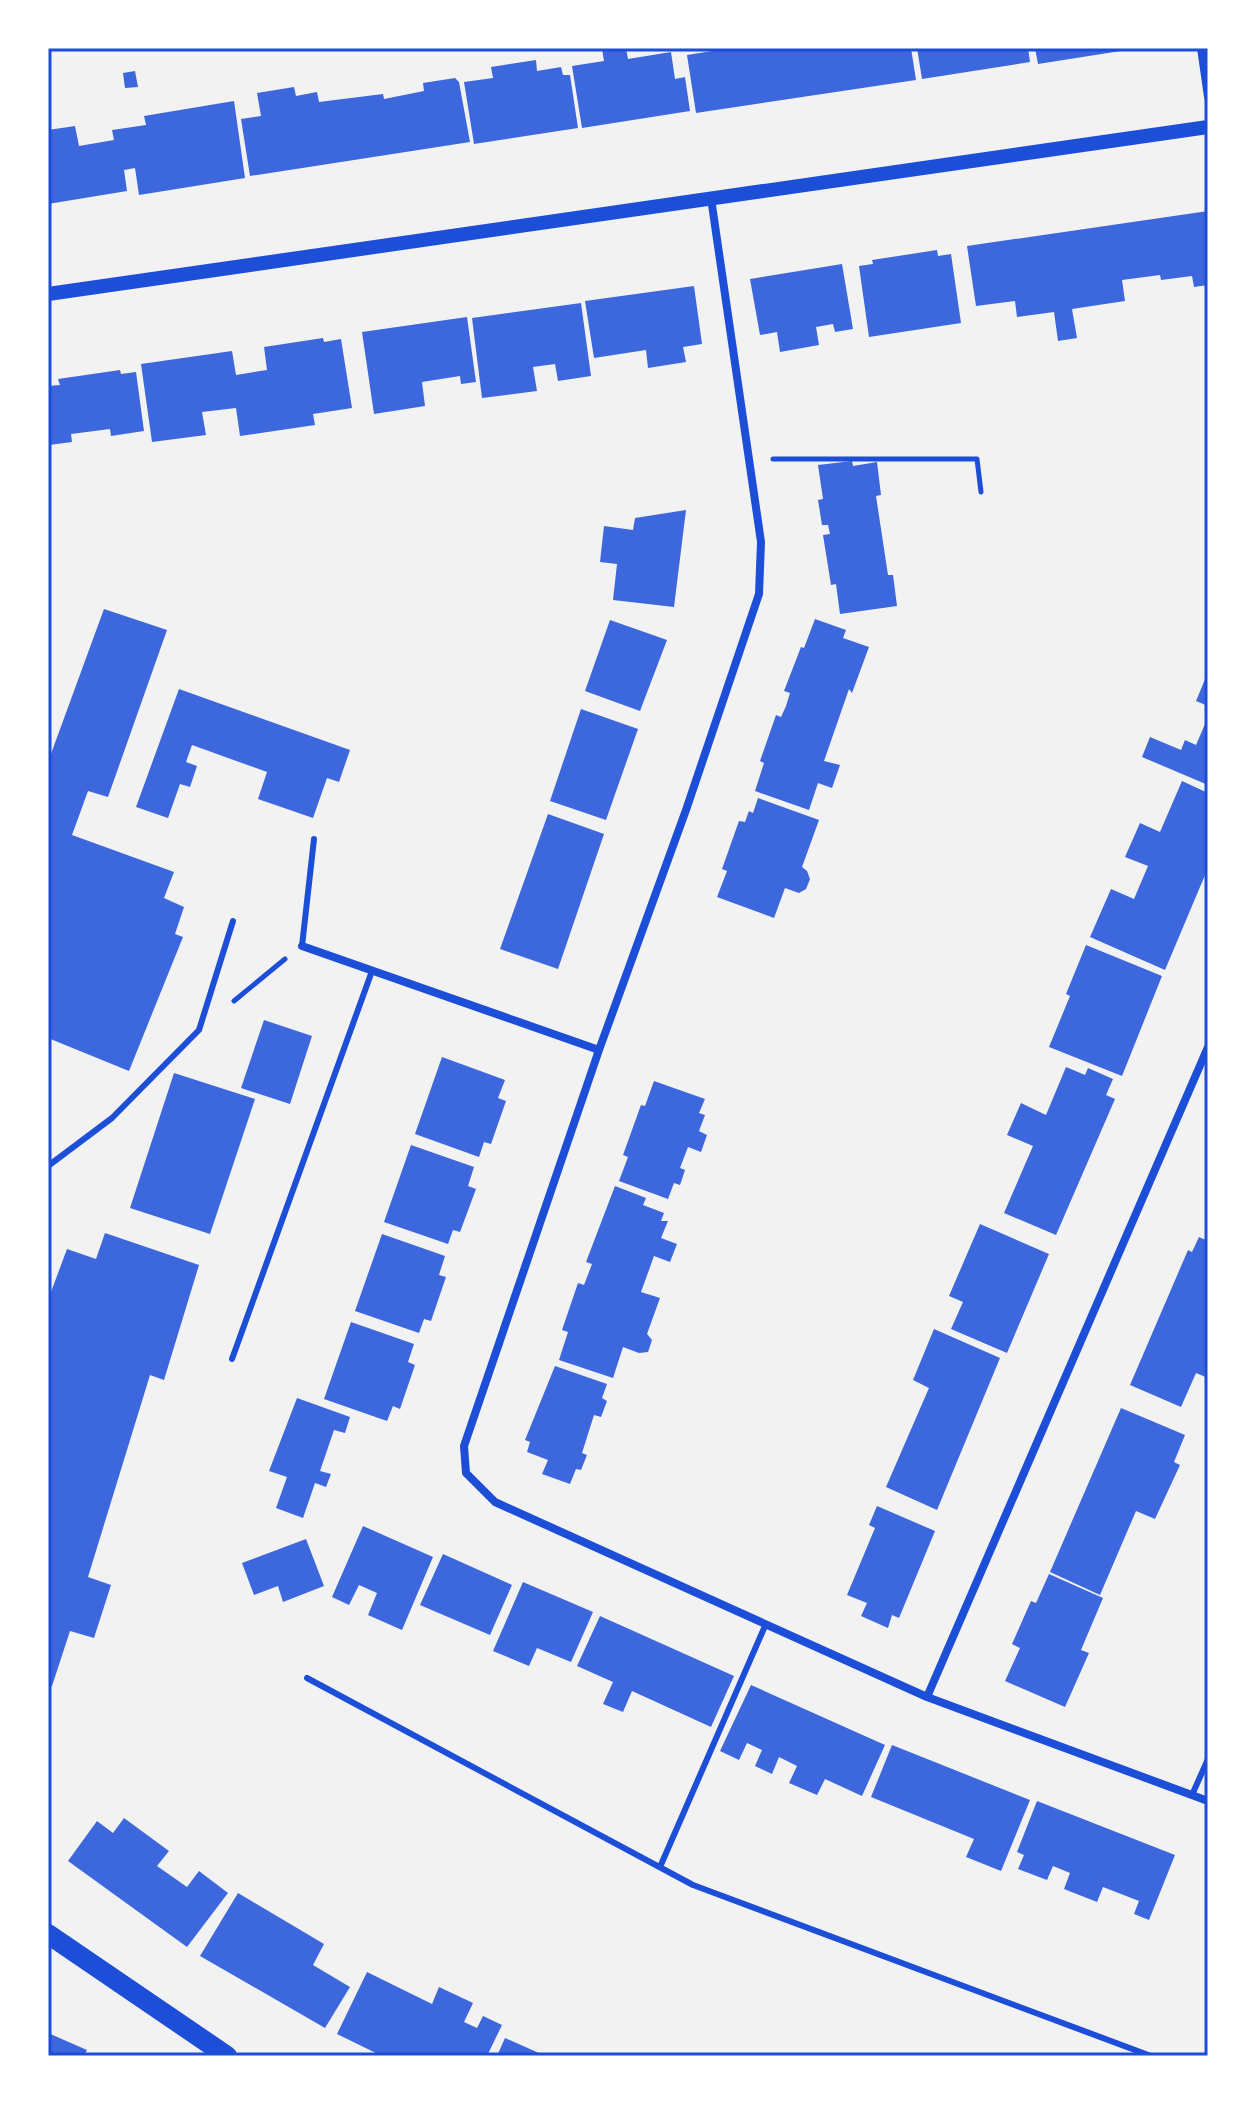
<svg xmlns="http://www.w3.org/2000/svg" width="1256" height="2104" font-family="Literata,serif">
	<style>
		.building { fill: #3d67dc }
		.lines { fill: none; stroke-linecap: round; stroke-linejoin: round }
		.path { stroke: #1d4ed8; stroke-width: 5 }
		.service { stroke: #1d4ed8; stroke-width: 6 }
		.minor { stroke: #1d4ed8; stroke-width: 8 }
		.tertiary { stroke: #1d4ed8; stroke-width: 14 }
		.primary { stroke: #1d4ed8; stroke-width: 20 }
		.neatline { fill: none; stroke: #1d4ed8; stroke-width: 3 }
	</style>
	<rect width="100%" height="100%" fill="#f2f2f2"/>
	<path class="building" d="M626,48L628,59L671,52L675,79L685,77L690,111L582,128L572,66L604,61L602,49Z
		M731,48H911L916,80L696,113L687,55Z
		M917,48H1028L1030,62L922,79Z
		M1035,48H1127V50L1038,64Z
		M536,60L537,71L561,67L563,75H570L578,128L474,144L464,82L493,78L491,67Z
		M135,71L138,87L125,88L123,73Z
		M455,78L459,82L470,142L250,176L241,119L261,116L257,93L294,87L296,96L317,92L319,102L383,94L384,99L424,91L423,83Z
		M234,101L245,178L139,195L135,168L124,170L127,191L48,204V130L75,126L79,146L114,140L112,130L146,125L144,116Z
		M1208,211V285L1194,287L1192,276L1161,280L1160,275L1122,280L1125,301L1072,309L1077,338L1058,341L1054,312L1017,317L1015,301L976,306L967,246Z
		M937,250L938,256L951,254L961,323L869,337L859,266L873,264L872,260Z
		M842,264L853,329L835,332L833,324L816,327L819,345L780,352L777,332L760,335L750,279Z
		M694,286L702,344L683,347L686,362L648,368L646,350L594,358L585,301Z
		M581,303L591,376L558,381L555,364L533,367L537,391L482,398L472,318Z
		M467,317L476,382L461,384L460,376L422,382L425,406L374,414L362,332Z
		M323,338L324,342L341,339L352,408L313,414L315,425L240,436L236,408L202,412L206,435L152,442L141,364L232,351L236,375L267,370L264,347Z
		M120,370L121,374L136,372L144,431L111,436L110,429L71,434L72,442L49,445L48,386L60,385L58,379Z
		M852,461L853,466L877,462L881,495L876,496L888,575H893L897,606L840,614L836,584L831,585L823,535L830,534L828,525H822L818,500L823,499L818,465Z
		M686,510L674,607L613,600L617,564L600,562L604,526L633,530L635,518Z
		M104,609L167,630L108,797L88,791L72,835L174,872L164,898L184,907L175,934L183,937L129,1071L48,1038V762Z
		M815,619L846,630L843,638L869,647L852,693L849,689L824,761L840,765L832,788L818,783L809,810L755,791L764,763L760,761L776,715L781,717L786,706L790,693L784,691L801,647L804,648Z
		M610,620L667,640L640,711L585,691Z
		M1208,672V706L1196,701Z
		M179,689L350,750L339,782L327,778L313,818L258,799L267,772L192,745L186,762L197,766L190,787L180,784L168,818L136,807Z
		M581,709L638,729L606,820L550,801Z
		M1208,717V785L1142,757L1150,737L1181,750L1185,740L1196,745Z
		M1182,781L1208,793V868L1165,970L1090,937L1111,889L1134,899L1148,866L1125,857L1140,823L1160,832Z
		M758,798L819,820L802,867L807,871L810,879L806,889L799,893L785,888L774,918L717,897L727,871L722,869L739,821L745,822L749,811L753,813Z
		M548,814L604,834L558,969L500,949Z
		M1086,945L1162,976L1122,1076L1049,1047L1070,996L1066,994Z
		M264,1020L312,1036L290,1104L241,1088Z
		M442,1057L505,1080L498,1098L506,1101L491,1144L484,1142L479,1157L415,1134Z
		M1066,1067L1085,1075L1088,1068L1113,1079L1106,1095L1115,1099L1056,1235L1004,1213L1033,1146L1007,1135L1021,1103L1046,1115Z
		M174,1073L255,1099L210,1234L130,1208Z
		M654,1081L705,1099L699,1113L705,1115L699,1131L707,1135L701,1152L688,1147L680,1168L685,1170L680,1185L674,1183L668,1199L619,1181L628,1157L623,1155L641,1105L645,1106Z
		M411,1145L474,1167L468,1186L476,1189L460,1232L453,1230L448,1244L384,1222Z
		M615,1186L646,1198L643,1205L664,1213L661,1221H668L661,1238L677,1244L670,1262L654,1256L641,1292L660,1298L647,1334L652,1340L648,1352L639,1353L623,1347L613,1378L559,1360L568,1332L562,1330L578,1283L584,1285L592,1264L586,1262Z
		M980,1224L1049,1254L1007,1353L951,1329L963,1302L949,1296Z
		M105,1233L199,1265L164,1380L150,1375L88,1577L111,1585L94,1638L70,1631L52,1686L48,1685V1300L67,1249L96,1259Z
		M382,1234L445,1256L439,1275L446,1277L431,1321L424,1319L419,1333L355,1311Z
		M1199,1237L1208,1241V1378L1196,1373L1181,1407L1130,1385L1188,1250L1192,1252Z
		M351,1322L414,1344L408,1362L415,1365L400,1409L393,1406L387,1421L324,1399Z
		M934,1329L1000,1358L937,1510L886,1487L929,1388L913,1380Z
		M555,1366L607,1384L602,1398L607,1401L601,1417L594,1415L582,1453L587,1455L581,1470L576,1469L570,1484L542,1474L548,1460L527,1452L530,1442L525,1440Z
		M297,1398L350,1417L345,1433L334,1430L320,1471L331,1474L326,1487L315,1483L303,1518L276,1508L287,1477L269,1471Z
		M1121,1408L1185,1435L1174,1462L1180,1465L1155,1519L1136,1511L1100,1595L1050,1572Z
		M877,1506L935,1531L899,1618L892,1615L888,1628L861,1616L867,1603L847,1595L875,1528L869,1525Z
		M363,1526L433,1557L402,1630L368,1615L377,1593L359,1585L349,1605L332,1597Z
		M306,1539L324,1586L283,1602L278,1586L254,1595L242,1563Z
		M443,1554L512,1585L490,1635L420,1605Z
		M1049,1574L1103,1598L1081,1650L1089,1653L1065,1707L1005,1681L1020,1648L1012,1644L1031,1601L1036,1603Z
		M523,1582L593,1612L571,1662L537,1648L529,1666L493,1651Z
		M600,1616L734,1676L711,1727L632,1691L623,1712L603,1704L613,1682L577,1666Z
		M751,1685L885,1745L862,1796L825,1779L817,1795L789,1783L797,1766L779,1757L772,1774L755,1766L762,1750L747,1743L739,1760L720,1751Z
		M892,1745L1030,1800L1001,1871L966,1857L974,1839L871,1797Z
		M1037,1801L1175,1855L1149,1920L1134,1914L1139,1901L1103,1887L1097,1902L1064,1889L1070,1873L1053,1866L1047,1880L1018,1869L1024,1855L1017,1852Z
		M124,1818L169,1851L157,1866L187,1887L199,1871L228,1893L187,1947L68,1861L97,1821L113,1833Z
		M238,1893L324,1944L313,1965L350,1987L325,2028L200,1956Z
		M367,1972L432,2004L439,1987L473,2003L464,2022L477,2028L483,2016L502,2025L487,2056H382L337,2034Z
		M48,2033L87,2050L84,2056H48Z
		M505,2038L539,2053L545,2056H497Z"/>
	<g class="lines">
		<path class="path" d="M773,459H977L981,492
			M234,1001L285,959"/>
		<path class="service" d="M302,946L314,839
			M48,1166L112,1118L199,1030L233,921
			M232,1359L372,971
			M307,1678L693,1885L1151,2056
			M1192,1795L1208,1759
			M660,1867L765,1626"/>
		<path class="minor" d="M1201,48L1208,97
			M711,198L761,542L759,594L686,810L599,1050L464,1446L466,1473L495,1502L927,1697L1208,1801
			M302,946L599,1050
			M927,1697L1208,1047"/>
		<path class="tertiary" d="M48,294L1208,127"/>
		<path class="primary" d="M48,1934L227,2056"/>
	</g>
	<rect width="1256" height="2104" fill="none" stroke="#ffffff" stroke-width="100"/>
	<rect x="50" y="50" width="1156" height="2004" class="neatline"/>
</svg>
